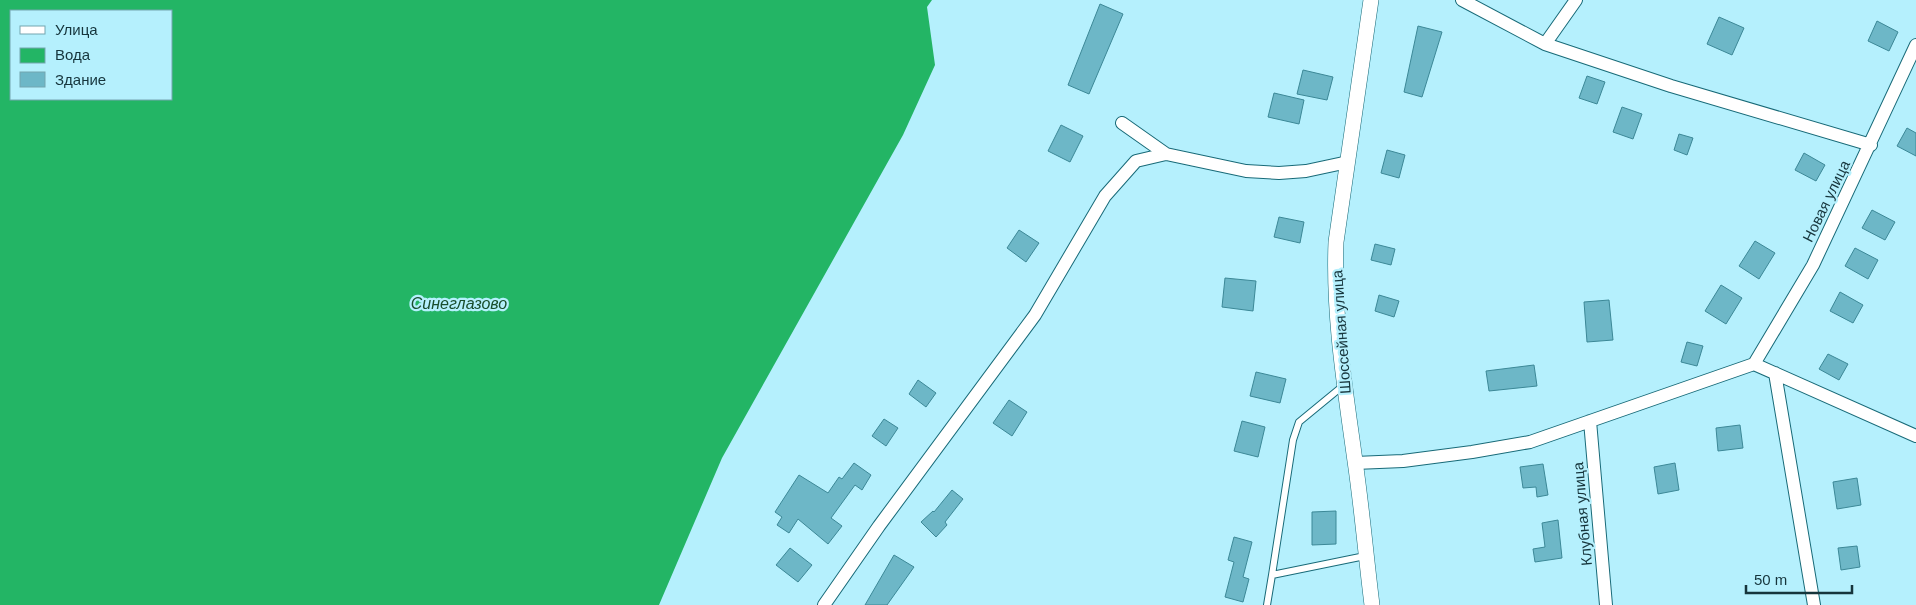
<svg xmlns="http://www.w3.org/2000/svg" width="1916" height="605" font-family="Arial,sans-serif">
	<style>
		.water { fill: #23b565; fill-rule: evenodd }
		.building { fill: #6db7c7; stroke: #3c8897 }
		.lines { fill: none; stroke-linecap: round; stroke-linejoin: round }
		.service-casing { stroke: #186a78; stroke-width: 8 }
		.minor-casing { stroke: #186a78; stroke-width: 14 }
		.tertiary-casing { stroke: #186a78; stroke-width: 16 }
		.service { stroke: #fff; stroke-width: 6 }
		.minor { stroke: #fff; stroke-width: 12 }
		.tertiary { stroke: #fff; stroke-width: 15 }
		.labels { text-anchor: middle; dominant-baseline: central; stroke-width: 4.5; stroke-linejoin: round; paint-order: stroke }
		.street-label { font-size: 15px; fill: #16353c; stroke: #b5f0fd }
		.water-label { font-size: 16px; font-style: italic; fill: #1a4e2d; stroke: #b5f0fd }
	</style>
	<rect width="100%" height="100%" fill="#b5f0fd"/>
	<path class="water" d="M0,0H932L927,7L935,65L903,135L722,458L659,605H0ZM11,11H171V99H11Z"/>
	<path class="building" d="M1100,4L1123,14L1089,94L1068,85Z
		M1719,17L1744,28L1732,55L1707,44Z
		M1877,21L1898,32L1889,51L1868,41Z
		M1418,26L1442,32L1422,97L1404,92Z
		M1303,70L1333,77L1327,100L1297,94Z
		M1587,76L1605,82L1597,104L1579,98Z
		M1274,93L1304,100L1299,124L1268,117Z
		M1622,107L1642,114L1633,139L1613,132Z
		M1061,125L1083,136L1070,162L1048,151Z
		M1907,128L1916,133V156L1897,146Z
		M1679,134L1693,138L1687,155L1674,150Z
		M1387,150L1405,155L1399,178L1381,173Z
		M1804,153L1825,165L1816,181L1795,170Z
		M1872,210L1895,222L1885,240L1862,228Z
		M1279,217L1304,222L1300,243L1274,237Z
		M1019,230L1039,243L1026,262L1007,248Z
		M1755,241L1775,253L1759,279L1739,266Z
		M1375,244L1395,249L1391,265L1371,260Z
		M1855,248L1878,260L1868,279L1845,266Z
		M1225,278L1256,281L1253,311L1222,307Z
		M1721,285L1742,298L1726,324L1705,311Z
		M1840,292L1863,305L1853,323L1830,311Z
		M1379,295L1399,301L1394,317L1375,311Z
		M1609,300L1613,340L1587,342L1584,302Z
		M1687,342L1703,346L1697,366L1681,362Z
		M1828,354L1848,364L1839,380L1819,369Z
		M1534,365L1537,386L1489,391L1486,371Z
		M1256,372L1286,379L1280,403L1250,396Z
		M918,380L936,393L926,407L909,394Z
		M1009,400L1027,412L1012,436L993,423Z
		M884,419L898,428L886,446L872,436Z
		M1242,421L1265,427L1258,457L1234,451Z
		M1740,425L1743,448L1718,451L1716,428Z
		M854,463L871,475L862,490L855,485L831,518L842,526L828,544L798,519L789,533L777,525L782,517L775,512L799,475L828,493L839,477L842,479Z
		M1675,463L1679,490L1658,494L1654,467Z
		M1543,464L1548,495L1537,497L1536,487L1523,488L1520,467Z
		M1857,478L1861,505L1837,509L1833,482Z
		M952,490L963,499L945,522L947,525L936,537L921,522L933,511L934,512Z
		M1336,511V544L1312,545V512Z
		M1558,520L1562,558L1535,562L1533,549L1545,547L1542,523Z
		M1234,537L1252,542L1243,577L1249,579L1243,602L1225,597L1234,562L1228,560Z
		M1857,546L1860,567L1841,570L1838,548Z
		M790,548L812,565L798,582L776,565Z
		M894,555L914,567L887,605H865Z"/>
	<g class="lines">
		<g class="service-casing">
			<path id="service" d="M1272,575L1293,440L1299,422L1344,385
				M1267,605L1272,575L1365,556"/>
		</g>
		<g class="minor-casing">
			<path id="minor" d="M1462,0L1545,44L1671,86L1871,145
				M1545,44L1576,0
				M1122,123L1166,154L1246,171L1279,173L1306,171L1348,162
				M1754,364L1813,265L1916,45
				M1775,373L1814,605
				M1590,421L1606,605
				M1355,463L1403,461L1472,452L1530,442L1754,364L1916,436
				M824,605L879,526L1035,315L1105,196L1136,161L1166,154"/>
		</g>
		<g class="tertiary-casing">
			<path id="tertiary" d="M1371,0L1336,242C1333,316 1345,388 1355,461C1362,509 1366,557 1372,605"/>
		</g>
		<use href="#service" class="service"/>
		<use href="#minor" class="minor"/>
		<use href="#tertiary" class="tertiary"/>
	</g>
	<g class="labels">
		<g class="street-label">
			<text transform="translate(1826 201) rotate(-64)">Новая улица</text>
			<text transform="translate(1341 332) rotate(-94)">Шоссейная улица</text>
			<text transform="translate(1582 514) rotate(-95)">Клубная улица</text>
		</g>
		<g class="water-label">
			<text x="459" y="303">Синеглазово</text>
		</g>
	</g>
	<rect x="10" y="10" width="162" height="90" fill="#b5f0fd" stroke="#75a5b0"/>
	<rect x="20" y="26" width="25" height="8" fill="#ffffff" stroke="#75a5b0"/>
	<text x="55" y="35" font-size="15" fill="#16353c">Улица</text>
	<rect x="20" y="48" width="25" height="15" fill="#23b565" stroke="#75a5b0"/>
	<text x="55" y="60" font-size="15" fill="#16353c">Вода</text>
	<rect x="20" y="72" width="25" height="15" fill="#6db7c7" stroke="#75a5b0"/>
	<text x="55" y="85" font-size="15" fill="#16353c">Здание</text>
	<path d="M1746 585v8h106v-8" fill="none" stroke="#16353c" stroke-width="2.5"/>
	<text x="1754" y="585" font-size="15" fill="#16353c" stroke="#b5f0fd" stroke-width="4" paint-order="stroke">50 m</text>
</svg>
